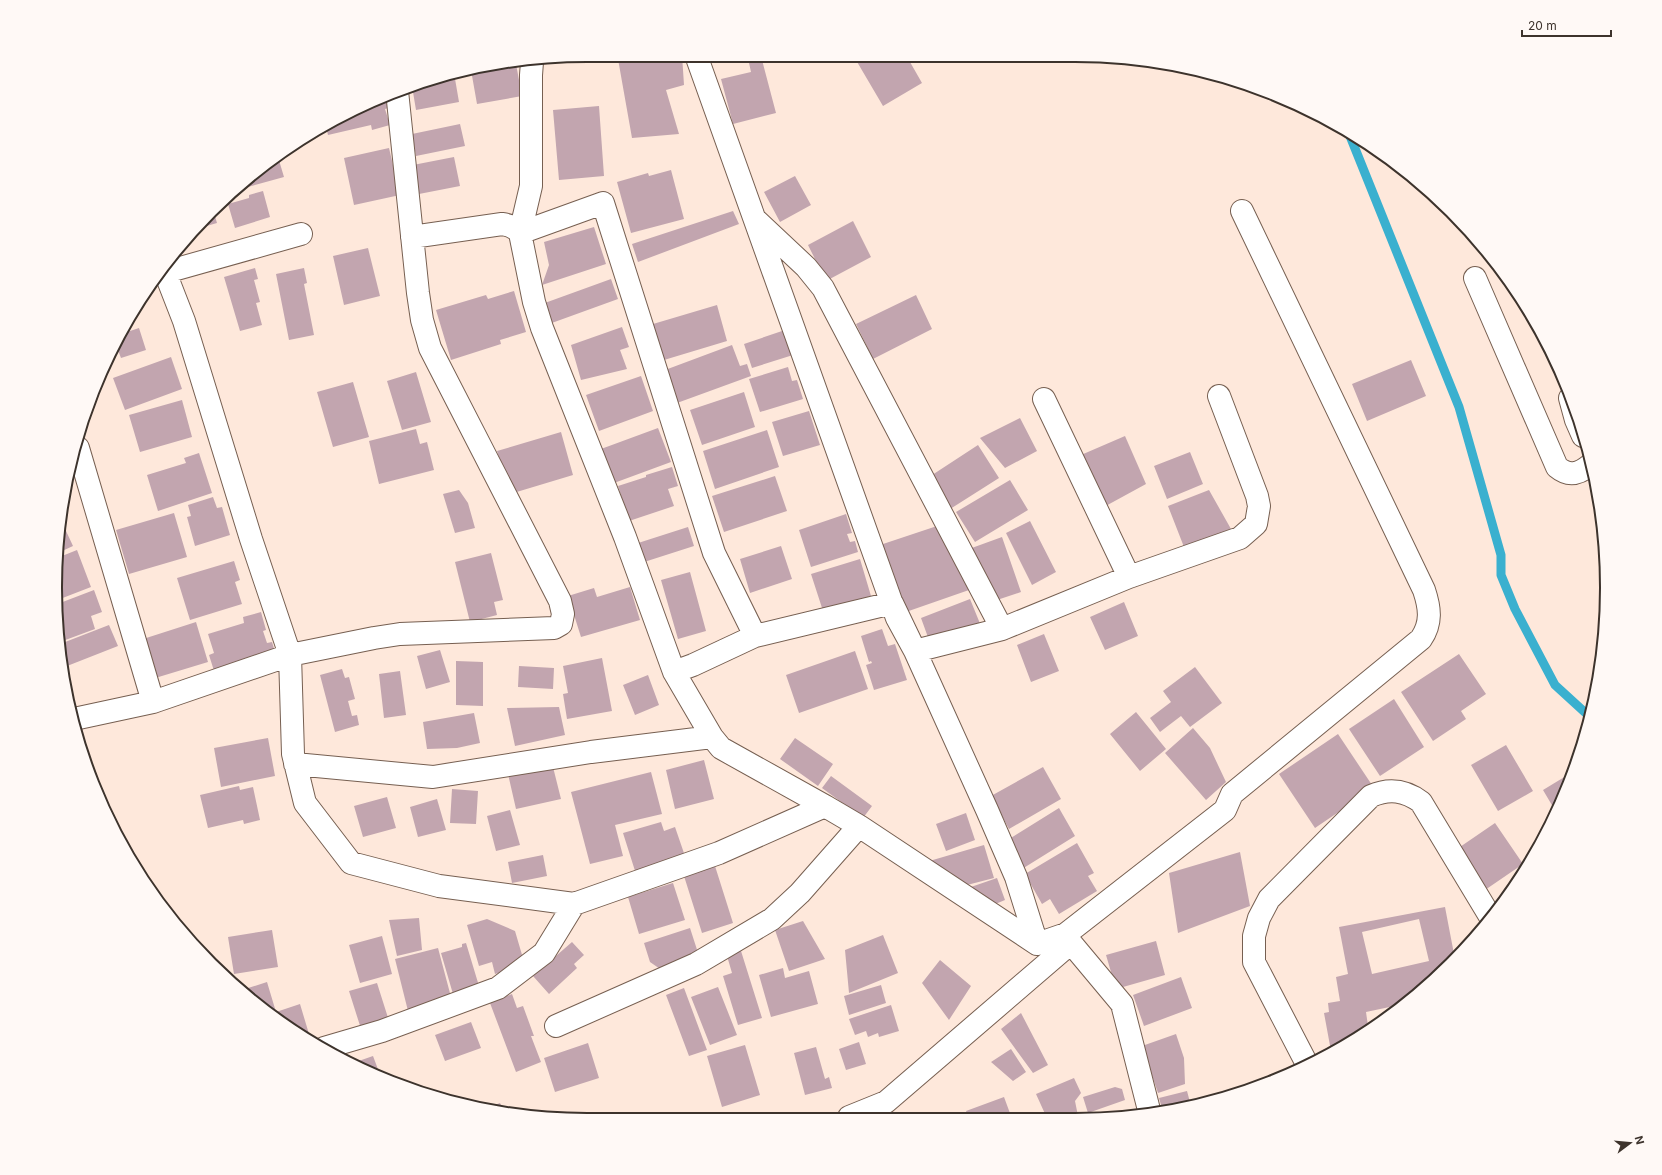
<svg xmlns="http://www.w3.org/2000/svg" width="1662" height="1175" font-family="Inter,sans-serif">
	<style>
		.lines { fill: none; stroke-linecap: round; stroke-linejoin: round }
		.stream { stroke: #3ab0cf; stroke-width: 9 }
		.building { fill: #c2a5af; fill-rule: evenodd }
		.minor-casing { stroke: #765f51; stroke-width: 24 }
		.minor { stroke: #fff; stroke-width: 22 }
		.rim { fill: none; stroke: #3d332c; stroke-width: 2 }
	</style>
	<rect width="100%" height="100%" fill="#fee8db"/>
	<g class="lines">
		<path class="stream" d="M1348,131L1459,407L1501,555V575L1515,609L1555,685L1590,717"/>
	</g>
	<path class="building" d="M648,55H682L684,85L666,90L679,134L632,138L618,59Z
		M853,55H906L922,83L883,106Z
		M762,60L776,113L733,124L721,79L751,72L749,63Z
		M516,64L522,96L477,104L471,70Z
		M449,73H454L459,102L416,110L412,86Z
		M389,94L392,107L385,109L390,125L372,130L371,125L328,135L326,127Z
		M599,106L604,176L559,180L553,110Z
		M460,124L465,146L416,156L412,134Z
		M389,148L400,195L354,205L344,158Z
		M278,157L284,177L241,189L261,172Z
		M454,157L460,186L419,194L413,165Z
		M671,170L684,219L631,233L617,182L648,173L649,176Z
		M795,176L811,205L780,222L764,192Z
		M263,191L270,217L235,228L228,204L249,198V195Z
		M733,211L739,224L638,262L632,244Z
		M214,213L217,223L196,229L198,227Z
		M853,221L871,257L826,281L808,245Z
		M594,227L606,264L542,285L549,265L544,242Z
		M368,248L380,296L344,305L333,256Z
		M255,268L258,279L254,280L260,302L256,303L262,325L240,331L224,277Z
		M304,268L307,283L304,284L314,335L289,340L276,274Z
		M611,279L618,299L549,324L542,304Z
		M514,291L526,332L500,340L501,344L451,360L436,310L486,295L488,299Z
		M916,295L932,329L873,359L856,324Z
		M717,305L727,341L664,360L653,324Z
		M126,327L127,332L139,328L146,350L121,358L116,345Z
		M622,327L629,347L620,350L627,369L581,380L571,345Z
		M785,330L793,355L752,368L744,344Z
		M732,345L740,366L747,364L751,376L677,403L665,370Z
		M171,357L182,389L125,410L113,378Z
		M1411,360L1426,396L1367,421L1352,384Z
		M788,367L792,381L797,380L803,399L760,412L749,379Z
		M416,372L431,422L402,430L387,381Z
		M641,376L653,411L599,431L586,395Z
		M353,382L369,437L333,447L317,392Z
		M744,392L755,427L702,445L690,410Z
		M182,400L192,437L140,452L129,415Z
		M809,411L820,445L783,456L772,422Z
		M1020,418L1037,451L1005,468L980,438Z
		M658,428L671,462L614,483L601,449Z
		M416,429L420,444L427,442L434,470L379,484L369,441Z
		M767,430L779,467L715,489L703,451Z
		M561,432L573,475L510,494L497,451Z
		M1125,436L1146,484L1102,508L1074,458Z
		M978,445L999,478L947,511L926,479Z
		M1190,452L1203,484L1167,499L1154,466Z
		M199,453L212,493L158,511L147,475L186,463L184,458Z
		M672,467L678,486L668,489L674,506L629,521L618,486L646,477V475Z
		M775,476L787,511L724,532L712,496Z
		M1010,480L1028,510L975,542L956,512Z
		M459,490L468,503L475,528L455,533L443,494Z
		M1209,490L1231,529L1184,547L1168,506Z
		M213,497L217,508L222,507L230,535L195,546L187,517L191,516L188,505Z
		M174,513L187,557L129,574L116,530Z
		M846,514L852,533L847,534L850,542L855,541L858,552L811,567L799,530Z
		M60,518L73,546L60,552Z
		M1030,521L1056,572L1032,585L1006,533Z
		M937,526L969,590L903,613L880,545Z
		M688,527L694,546L641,563L635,544Z
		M1002,537L1021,592L991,602L969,549Z
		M781,546L792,579L750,593L740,559Z
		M77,550L91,587L60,599V561L63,560L62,556Z
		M491,553L503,600L494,602L497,615L470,622L455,562Z
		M860,559L871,596L823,611L811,574Z
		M234,561L240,580L235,582L242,604L190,620L177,578Z
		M690,572L706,631L678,639L661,580Z
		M630,587L640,620L581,637L568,596L594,588L597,597Z
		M94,590L102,612L91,616L95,629L60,642V603Z
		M970,599L981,626L929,640L921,618Z
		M1124,602L1138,636L1105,650L1090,617Z
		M261,612L266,630L263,631L267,643L272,642L276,655L215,674L209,655L214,653L208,634L244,623L243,617Z
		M196,622L208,662L152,679L140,640Z
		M109,625L118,646L62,668L60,657V644Z
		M882,629L888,646L895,644L907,680L874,690L866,665L872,663L871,661L869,662L861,636Z
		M1044,634L1059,671L1031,682L1017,645Z
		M440,650L450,682L426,689L417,656Z
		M855,651L868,689L799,713L786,675Z
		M1459,654L1486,694L1461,711L1466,719L1433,741L1401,692Z
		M602,658L612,711L567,719L563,694L568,693L563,666Z
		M456,661L483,662V706L456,705Z
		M519,666L554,668L553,689L518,687Z
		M1195,667L1222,703L1190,727L1181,716L1160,732L1150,718L1171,702L1163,691Z
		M342,669L345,678L349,677L355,699L348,701L352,716L357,715L359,725L335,732L320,675Z
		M400,671L406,715L384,718L379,674Z
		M648,675L659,705L635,715L623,685Z
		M1394,699L1424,747L1380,776L1349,729Z
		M559,707L565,735L515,746L507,708Z
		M1136,712L1166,749L1140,771L1110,734Z
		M474,713L480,743L457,748L427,749L423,722Z
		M1193,728L1210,748L1226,782L1206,800L1165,753Z
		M1338,734L1374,788L1315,828L1279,774Z
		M268,738L275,776L221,787L214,748Z
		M795,738L833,764L818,786L780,759Z
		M1506,745L1533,791L1498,811L1471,765Z
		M704,760L714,799L675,809L666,770Z
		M553,767L561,799L516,809L508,774Z
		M1043,767L1061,799L1009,829L991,796Z
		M651,772L662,814L615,825L623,856L590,864L571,792Z
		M1571,773L1556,812L1543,790Z
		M831,776L872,806L863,818L822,788Z
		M239,786L240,790L253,787L260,820L244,824L243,820L208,828L200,795Z
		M452,789L478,791L476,824L450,823Z
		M387,797L396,828L363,837L354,806Z
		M437,799L446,830L418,837L410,807Z
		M1059,808L1075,836L1022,869L1006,841Z
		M510,810L520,845L496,851L487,816Z
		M966,813L975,840L946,851L936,824Z
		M661,822L664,831L675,827L686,859L636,874L623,833Z
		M1495,823L1523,864L1485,890L1457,849Z
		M1077,843L1094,873L1088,876L1097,891L1059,914L1050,899L1042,904L1025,874Z
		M984,845L994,878L967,885L926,862Z
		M1240,852L1250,906L1178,933L1169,873Z
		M543,855L547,876L512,883L508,862Z
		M715,866L733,923L702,933L684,876Z
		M997,878L1005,900L993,905L968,888Z
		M673,883L685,920L639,934L628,897Z
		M1445,907L1454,954L1458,953L1426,988L1399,1005L1366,1012L1368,1026L1331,1051L1324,1013L1329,1012L1328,1003L1340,1001L1336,977L1348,974L1339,927ZM1419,919L1429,961L1372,974L1362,932Z
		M419,918L422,950L397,956L389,920Z
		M487,919L515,931L525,965L495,974L492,962L479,966L467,925Z
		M803,921L825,959L789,971L775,930Z
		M690,928L700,959L663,971L650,962L644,943Z
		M272,930L278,967L234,974L228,937Z
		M883,935L898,973L849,993L845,950Z
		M382,936L392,974L360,983L349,945Z
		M1156,941L1165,975L1116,989L1106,955Z
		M572,942L584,955L574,964L577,968L549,994L533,976Z
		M466,943L479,986L453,994L441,953L462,947V944Z
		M438,948L451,997L409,1015L395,959Z
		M741,951L762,1018L738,1025L723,976L732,973L727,956Z
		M940,960L971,986L949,1020L922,983Z
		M783,968L785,978L809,971L818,1004L771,1017L759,975Z
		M1181,977L1192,1008L1144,1026L1133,995Z
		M267,982L276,1012L300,1004L309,1034L304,1035L264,1010L242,990Z
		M377,983L390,1024L362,1032L349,991Z
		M881,985L886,1003L849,1015L844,996Z
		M718,987L737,1035L710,1045L691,997Z
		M684,988L707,1050L689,1056L666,995Z
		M512,994L517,1008L523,1006L534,1036H531L541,1062L516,1072L490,1003Z
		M891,1005L899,1031L879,1037L878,1033L868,1037L866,1031L855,1035L849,1019Z
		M1021,1013L1048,1065L1033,1073L1001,1029Z
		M471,1022L481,1048L445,1061L435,1035Z
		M1176,1034L1184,1058L1185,1084L1158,1093L1142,1046Z
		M859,1042L866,1064L846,1070L839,1049Z
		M588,1043L599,1078L555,1092L544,1058Z
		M745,1045L760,1095L722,1107L707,1056Z
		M816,1047L825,1079L829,1077L832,1088L805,1095L794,1053Z
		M1011,1049L1026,1072L1013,1081L991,1062Z
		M373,1056L379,1072L374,1073L350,1064Z
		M1273,1074L1275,1078L1259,1084H1258Z
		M1074,1078L1081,1093L1075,1101L1078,1116H1046L1036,1094Z
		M1115,1087L1122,1089L1125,1100L1088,1113L1083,1097Z
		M1187,1091L1191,1106L1163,1112L1159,1098Z
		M1004,1097L1011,1116H968L966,1111Z
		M500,1103L504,1111L487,1108Z"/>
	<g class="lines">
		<g class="minor-casing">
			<path id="minor" d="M696,55L897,618L915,651L987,810L1016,877L1037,944
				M757,221L806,267L823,288L1002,629
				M520,233L603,203L714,553L755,636
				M520,233L531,186V75L532,62
				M412,237L502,224C510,225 515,227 520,233L534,302L542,328L625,537L674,672L712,737L721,748L825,806
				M163,267L184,321L251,539L290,655L293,754L305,803L351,863L439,886L574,904L719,853L825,806L859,826L1037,944L1066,934L1071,943L1122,1004L1150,1114
				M159,274L301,234
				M1475,278L1557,467C1569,477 1579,474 1590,465
				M1570,398L1576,420L1583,436
				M1044,399L1129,577
				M78,448L153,702
				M674,672L693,665L755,636L892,603L915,651L1002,629L1129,577L1240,538L1256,524L1259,506L1257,496L1219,396
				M74,719L153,702L290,655L374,638L400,634L554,628L561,624L563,614L560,601L430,348L422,320L418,293L397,91
				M295,764L433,777L591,752L712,737
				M1066,934L1225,810L1232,794L1421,639C1432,623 1430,608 1424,590L1242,211
				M556,1026L696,964L772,919L800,893L859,826
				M324,1048L382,1031L498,988L544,953L574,904
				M1308,1066L1254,962V936L1259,918L1269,899L1371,796C1389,788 1405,790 1421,802L1491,918
				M849,1117L886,1102L1071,943"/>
		</g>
		<use href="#minor" class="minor"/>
	</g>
	<path d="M0 0H1662V1175H0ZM587 62H1075A525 525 0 0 1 1600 587V588A525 525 0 0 1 1075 1113H587A525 525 0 0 1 62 588V587A525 525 0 0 1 587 62Z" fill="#fff9f6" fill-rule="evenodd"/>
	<path class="rim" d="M587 62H1075A525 525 0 0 1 1600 587V588A525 525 0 0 1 1075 1113H587A525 525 0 0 1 62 588V587A525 525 0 0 1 587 62Z"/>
	<g transform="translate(1630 1143) rotate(74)" stroke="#fff9f6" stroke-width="3" paint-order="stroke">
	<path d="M0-3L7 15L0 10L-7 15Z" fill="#3d332c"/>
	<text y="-6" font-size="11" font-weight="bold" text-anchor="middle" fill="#3d332c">N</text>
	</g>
	<path d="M1522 30v6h89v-6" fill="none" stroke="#3d332c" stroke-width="2"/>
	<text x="1528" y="30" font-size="12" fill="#3d332c" stroke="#fff9f6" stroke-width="3" paint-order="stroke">20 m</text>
</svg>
